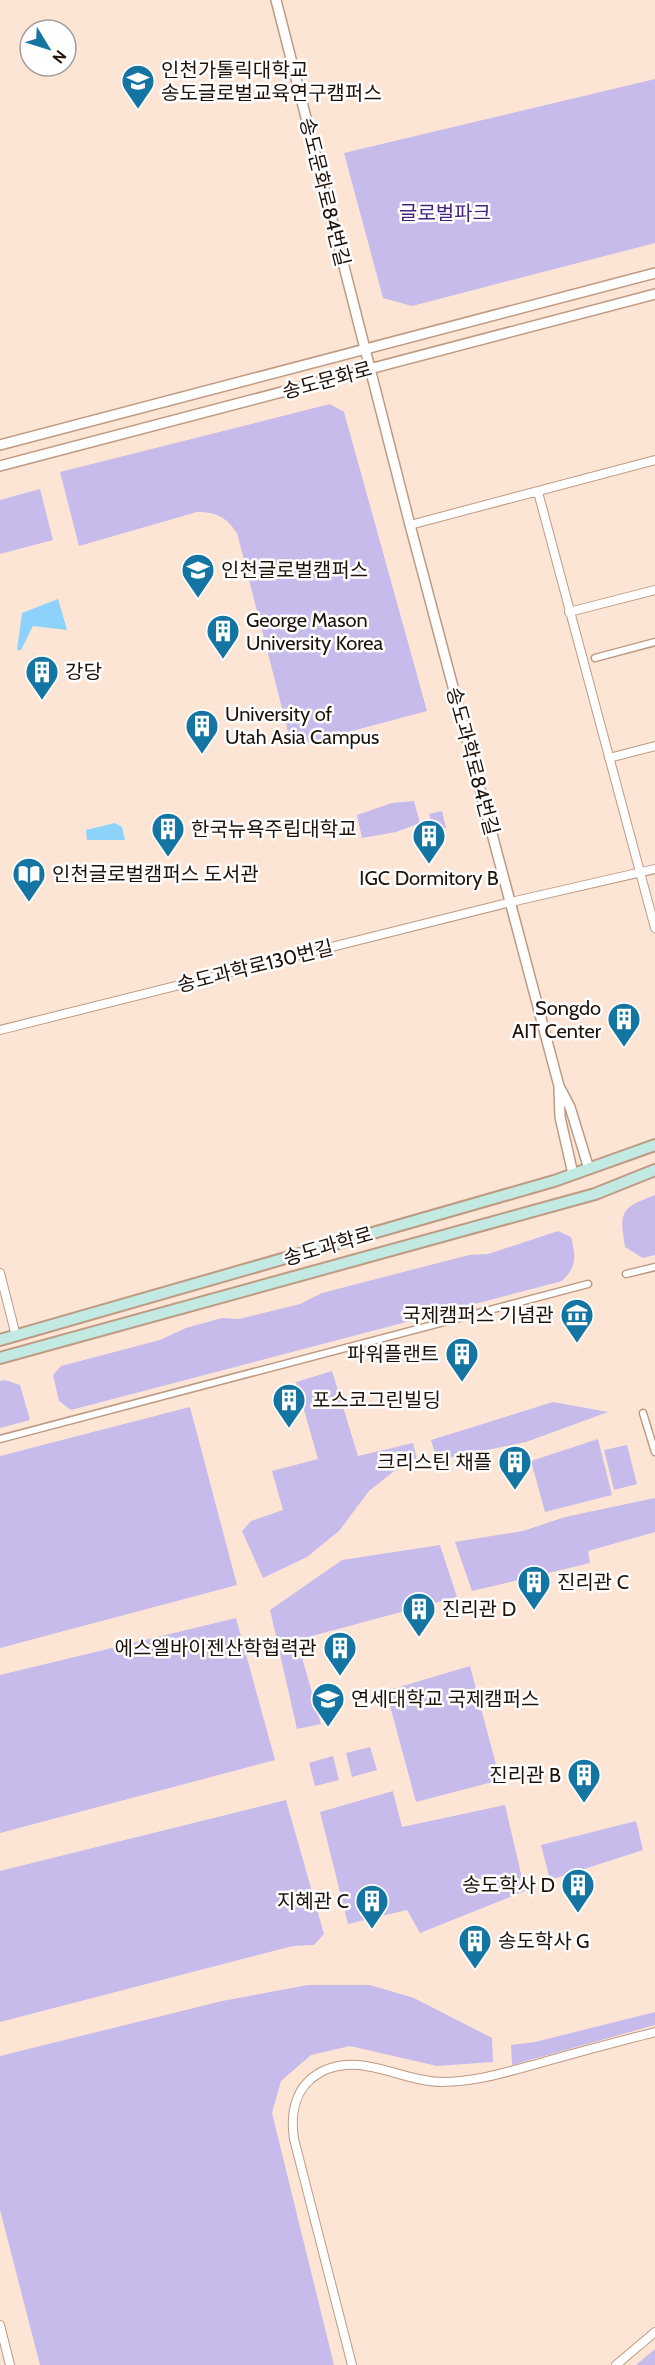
<svg xmlns="http://www.w3.org/2000/svg" width="655" height="2365" font-family="Cabin,'Noto Sans KR',sans-serif">
	<style>
		.green { fill: #c6bbeb }
		.water { fill: #8dd2fb }
		.lines { fill: none; stroke-linecap: round; stroke-linejoin: round }
		.pedestrian-casing { stroke: #bf9a82; stroke-width: 9 }
		.minor-casing { stroke: #bf9a82; stroke-width: 10 }
		.tertiary-casing { stroke: #bf9a82; stroke-width: 12 }
		.secondary-casing { stroke: #bf9a82; stroke-width: 14 }
		.pedestrian { stroke: #fff; stroke-width: 6 }
		.minor { stroke: #fff; stroke-width: 8 }
		.tertiary { stroke: #fff; stroke-width: 9 }
		.secondary { stroke: #c2eae2; stroke-width: 10 }
		.labels { text-anchor: middle; dominant-baseline: central; stroke-width: 5; stroke-linejoin: round; paint-order: stroke }
		.poi-label { font-size: 20px; fill: #201209; stroke: #fff; text-anchor: start }
		.street-label { font-size: 20px; fill: #201209; stroke: #fff }
		.park-label { font-size: 20px; fill: #47257f; stroke: #fff }
	</style>
	<rect width="100%" height="100%" fill="#fde5d6"/>
	<path class="green" d="M655,79V243L412,306L383,298L344,153Z
		M330,404L344,412L427,711L292,747L237,533C225,516 216,512 197,512L79,546L60,472Z
		M40,489L53,540L0,554V500Z
		M414,801L420,823L396,832L362,838L357,815L392,803Z
		M442,811L446,828L433,832L429,814Z
		M655,1195V1255L643,1258L625,1247C619,1211 621,1208 655,1195Z
		M558,1231L571,1237C576,1257 577,1266 562,1281L71,1410L59,1401L53,1375L61,1366L160,1340L186,1328L222,1318L239,1319L300,1304L322,1293L469,1255L488,1254Z
		M332,1371L358,1456L413,1443L417,1460L393,1472L369,1491L339,1531L307,1557L263,1578L242,1531L251,1521L283,1510L272,1471L318,1459L296,1382Z
		M5,1380L20,1385L30,1420L0,1428V1381Z
		M553,1402L608,1412L526,1442L447,1458L436,1456L431,1440Z
		M190,1407L237,1585L0,1648V1456Z
		M598,1439L612,1495L545,1512L531,1461Z
		M627,1445L637,1484L614,1490L604,1450Z
		M655,1498V1532L588,1551L590,1563L472,1591L455,1542L523,1531L565,1517Z
		M440,1545L457,1597L297,1640L321,1724L297,1729L270,1610L342,1560Z
		M236,1618L275,1760L0,1833V1675Z
		M470,1666L500,1780L416,1802L386,1691Z
		M370,1747L377,1770L352,1777L346,1753Z
		M333,1756L339,1780L315,1786L309,1763Z
		M393,1791L402,1827L505,1805L525,1891L420,1933L407,1910L348,1924L320,1812Z
		M286,1800L324,1934L314,1945L293,1946L0,2022V1871Z
		M636,1821L643,1850L550,1880L541,1845Z
		M308,1985H370L414,1998L492,2038L493,2062L437,2066L350,2046L311,2055L281,2081L272,2113L334,2365H40L0,2210V2056L222,2001Z
		M655,2012V2025L512,2065L511,2045L535,2042Z
		M655,2349V2365H636Z"/>
	<path class="water" d="M58,599L67,630L33,626L21,650H17L22,613Z
		M115,823L122,827L125,840H87L86,830Z"/>
	<g class="lines">
		<g class="pedestrian-casing">
			<path id="pedestrian" d="M595,658L655,642
				M626,1274L655,1267
				M643,1413L655,1452
				M0,1439L588,1284"/>
		</g>
		<g class="minor-casing">
			<path id="minor" d="M538,492L655,928
				M410,525L655,460
				M569,612L655,590
				M609,758L655,746
				M0,1030L511,902L655,869
				M0,1273L16,1336
				M0,2325L10,2365
				M352,2365L294,2139C290,2113 295,2086 321,2072C360,2051 402,2082 442,2082C476,2082 507,2072 540,2063C578,2052 617,2042 655,2032
				M616,2365L655,2332"/>
		</g>
		<g class="tertiary-casing">
			<path id="tertiary" d="M276,0L410,525L559,1086L570,1107L589,1169
				M0,445L655,273
				M0,466L655,294
				M559,1089L560,1117L573,1174"/>
		</g>
		<g class="secondary-casing">
			<path id="secondary" d="M0,1340L554,1181L655,1145
				M0,1358L595,1194L655,1170"/>
		</g>
		<use href="#pedestrian" class="pedestrian"/>
		<use href="#minor" class="minor"/>
		<use href="#tertiary" class="tertiary"/>
		<use href="#secondary" class="secondary"/>
	</g>
	<defs>
		<g id="university-pin" transform="scale(1.725)"><path d="M0 17L-7.5 6A9.5 9.5 0 1 1 7.5 6Z" fill="#1575a2" stroke="#fff"/><path d="M0-5L7-2L0 1L-7-2ZM-4 1L0 2.5L4 1V4Q0 6-4 4Z" fill="#fff"/></g>
		<g id="building-pin" transform="scale(1.725)"><path d="M0 17L-7.5 6A9.5 9.5 0 1 1 7.5 6Z" fill="#1575a2" stroke="#fff"/><path d="M-4-6H4V6H1V3H-1V6H-4ZM-2.5-4.3h1.7v1.8h-1.7ZM.8-4.3h1.7v1.8H.8ZM-2.5-1h1.7V.8h-1.7ZM.8-1h1.7V.8H.8Z" fill="#fff"/></g>
		<g id="library-pin" transform="scale(1.725)"><path d="M0 17L-7.5 6A9.5 9.5 0 1 1 7.5 6Z" fill="#1575a2" stroke="#fff"/><path d="M-6-4Q-3-5.5-.7-3.5V5Q-3 3-6 4ZM6-4Q3-5.5 .7-3.5V5Q3 3 6 4Z" fill="#fff"/></g>
		<g id="museum-pin" transform="scale(1.725)"><path d="M0 17L-7.5 6A9.5 9.5 0 1 1 7.5 6Z" fill="#1575a2" stroke="#fff"/><path d="M0-6L6-3V-2H-6V-3ZM-5-1h2V3h-2ZM-1-1h2V3h-2ZM3-1h2V3H3ZM-6 4H6V6H-6Z" fill="#fff"/></g>
	</defs>
	<g fill-rule="evenodd">
		<use href="#university-pin" x="138" y="81"/>
		<use href="#university-pin" x="198" y="570"/>
		<use href="#building-pin" x="223" y="631"/>
		<use href="#building-pin" x="42" y="672"/>
		<use href="#building-pin" x="202" y="726"/>
		<use href="#building-pin" x="168" y="829"/>
		<use href="#building-pin" x="429" y="836"/>
		<use href="#library-pin" x="29" y="874"/>
		<use href="#building-pin" x="624" y="1019"/>
		<use href="#museum-pin" x="577" y="1315"/>
		<use href="#building-pin" x="462" y="1354"/>
		<use href="#building-pin" x="289" y="1400"/>
		<use href="#building-pin" x="515" y="1462"/>
		<use href="#building-pin" x="534" y="1582"/>
		<use href="#building-pin" x="419" y="1609"/>
		<use href="#building-pin" x="340" y="1648"/>
		<use href="#university-pin" x="328" y="1699"/>
		<use href="#building-pin" x="584" y="1775"/>
		<use href="#building-pin" x="578" y="1885"/>
		<use href="#building-pin" x="372" y="1901"/>
		<use href="#building-pin" x="475" y="1941"/>
	</g>
	<g class="labels">
		<g class="poi-label">
			<text x="161" y="70">인천가톨릭대학교<tspan x="161" dy="23">송도글로벌교육연구캠퍼스</tspan></text>
			<text x="221" y="570">인천글로벌캠퍼스</text>
			<text x="246" y="620">George Mason<tspan x="246" dy="23">University Korea</tspan></text>
			<text x="65" y="672">강당</text>
			<text x="225" y="714">University of<tspan x="225" dy="23">Utah Asia Campus</tspan></text>
			<text x="191" y="829">한국뉴욕주립대학교</text>
			<text x="52" y="874">인천글로벌캠퍼스 도서관</text>
			<text x="429" y="878" text-anchor="middle">IGC Dormitory B</text>
			<text x="601" y="1008" text-anchor="end">Songdo<tspan x="601" dy="23">AIT Center</tspan></text>
			<text x="554" y="1315" text-anchor="end">국제캠퍼스 기념관</text>
			<text x="439" y="1354" text-anchor="end">파워플랜트</text>
			<text x="312" y="1400">포스코그린빌딩</text>
			<text x="492" y="1462" text-anchor="end">크리스틴 채플</text>
			<text x="557" y="1582">진리관 C</text>
			<text x="442" y="1609">진리관 D</text>
			<text x="317" y="1648" text-anchor="end">에스엘바이젠산학협력관</text>
			<text x="351" y="1699">연세대학교 국제캠퍼스</text>
			<text x="561" y="1775" text-anchor="end">진리관 B</text>
			<text x="555" y="1885" text-anchor="end">송도학사 D</text>
			<text x="349" y="1901" text-anchor="end">지혜관 C</text>
			<text x="498" y="1941">송도학사 G</text>
		</g>
		<g class="street-label">
			<text transform="translate(325 192) rotate(76)">송도문화로84번길</text>
			<text transform="translate(327 380) rotate(-15)">송도문화로</text>
			<text transform="translate(473 761) rotate(75)">송도과학로84번길</text>
			<text transform="translate(255 966) rotate(-14)">송도과학로130번길</text>
			<text transform="translate(328 1246) rotate(-16)">송도과학로</text>
		</g>
		<g class="park-label">
			<text x="445" y="213">글로벌파크</text>
		</g>
	</g>
	<g transform="translate(48 48) rotate(128)"><circle r="28" fill="#ffffff" stroke="#a6a09d" stroke-width="1.5"/>
	<path d="M0-4.5L10 22L0 15L-10 22Z" fill="#1575a2"/>
	<text y="-9" font-size="16" font-weight="bold" text-anchor="middle" fill="#201209">N</text>
	</g>
</svg>
